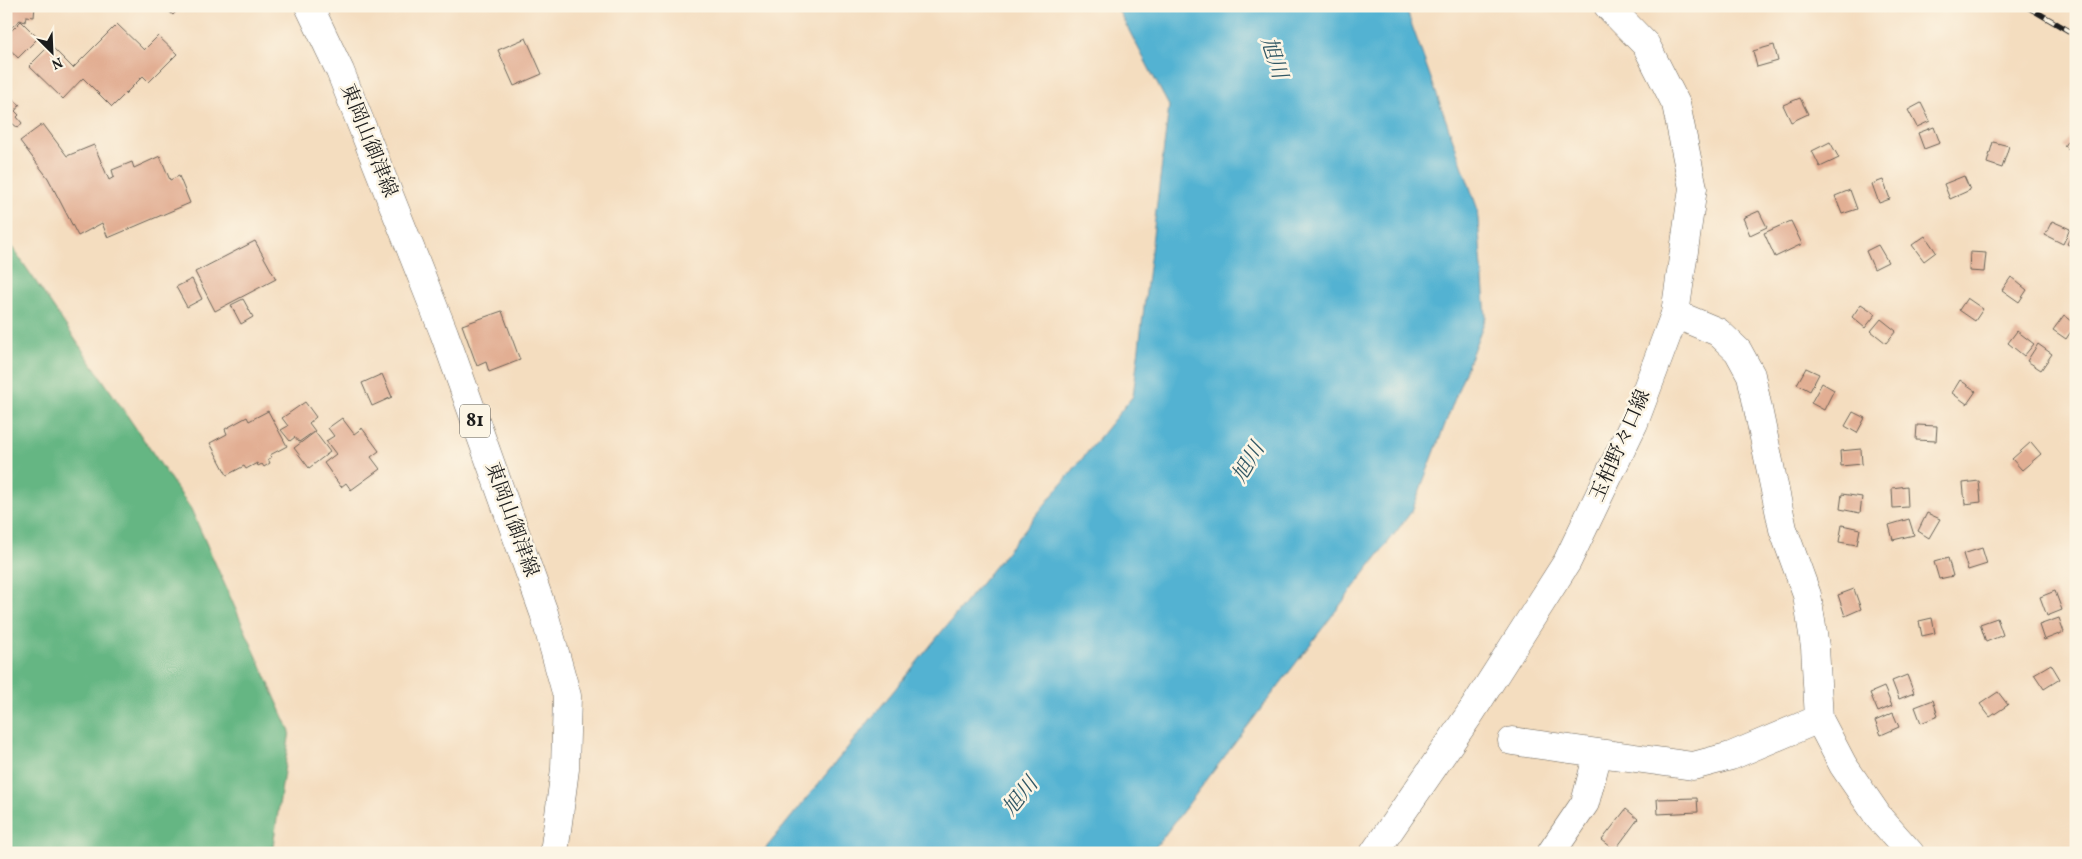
<svg xmlns="http://www.w3.org/2000/svg" width="2082" height="859" font-family="Vollkorn,'Noto Serif JP',serif">
	<style>
		.forest { fill: #65b683; stroke: #406950 }
		.water { fill: #53b2d2; stroke: #386777 }
		.building { fill: #e2ae93 }
		.lines { fill: none; stroke-linecap: round; stroke-linejoin: round }
		.street-casing { stroke: #686055; stroke-width: 29 }
		.secondary-casing { stroke: #686055; stroke-width: 29 }
		.primary-casing { stroke: #686055; stroke-width: 29 }
		.street { stroke: #fff; stroke-width: 28 }
		.secondary { stroke: #fff; stroke-width: 28 }
		.primary { stroke: #fff; stroke-width: 28 }
		.rail-casing { stroke: #1c1c1c; stroke-width: 5.5 }
		.rail { stroke: #fcf5e5; stroke-width: 4; stroke-dasharray: 11; stroke-linecap: butt }
		.labels { text-anchor: middle; dominant-baseline: central; stroke-width: 5; stroke-linejoin: round; paint-order: stroke }
		.shield { fill: #fcf5e5; stroke: #5f5d58; stroke-width: 1 }
		.shield-label { font-size: 19px; font-weight: bold; fill: #1c1c1c }
		.street-label { font-size: 20px; fill: #1c1c1c; stroke: #fcf5e5 }
		.water-label { font-size: 21px; font-style: italic; fill: #325865; stroke: #fcf5e5 }
	</style>
	<rect width="100%" height="100%" fill="#fcf5e5"/>
	<filter id="ink" filterUnits="userSpaceOnUse"><feTurbulence type="fractalNoise" baseFrequency=".02" numOctaves="2"/><feDisplacementMap in="SourceGraphic" scale="10" xChannelSelector="R" yChannelSelector="G"/><feConvolveMatrix kernelMatrix="1 2 1 2 8 2 1 2 1" color-interpolation-filters="sRGB"/></filter>
	<filter id="wash" filterUnits="userSpaceOnUse"><feTurbulence type="fractalNoise" baseFrequency=".0096" numOctaves="4" result="noise"/><feDisplacementMap in="SourceGraphic" scale="20" xChannelSelector="R" yChannelSelector="G"/><feGaussianBlur stdDeviation="1.12" result="paint"/><feColorMatrix in="noise" values="0 0 0 0 0 0 0 0 0 0 0 0 0 0 0 0 0 1.4 0 .05"/><feComposite in="paint" operator="in"/></filter>
	<g filter="url(#wash)">
		<rect width="100%" height="100%" fill="#f4ddbf"/>
		<path class="forest" d="M6,238L191,509L290,731L272,853H6Z"/>
		<path class="water" d="M1116,6H1405L1477,207L1486,317L1412,511L1151,853H762L1133,396L1169,106Z"/>
		<g id="blocks">
			<path class="building" d="M6,6H35L34,17L26,16L25,22L20,20L6,32Z
				M163,6H181L173,15Z
				M21,21L38,38L18,58L6,45V36Z
				M117,24L144,50L158,36L177,54L149,82L143,76L112,107L83,78L63,99L29,66L50,45L73,68Z
				M526,38L542,74L514,86L498,50Z
				M1774,45L1778,61L1757,67L1753,51Z
				M6,93L20,105L15,111L19,115L17,117L22,123L18,128L6,118Z
				M1800,98L1808,114L1791,122L1783,105Z
				M1921,103L1930,121L1917,127L1908,110Z
				M43,124L67,156L94,145L109,180L114,177L112,170L132,162L134,168L160,156L170,180L179,176L190,203L108,238L102,223L78,236L48,178L20,141Z
				M1934,127L1940,143L1924,149L1918,133Z
				M2073,133L2076,135V154L2064,146Z
				M1830,142L1839,158L1820,167L1812,151Z
				M1993,142L2009,146L2002,168L1987,163Z
				M1964,176L1970,190L1950,199L1944,184Z
				M1883,180L1890,199L1879,203L1872,184Z
				M1850,190L1857,209L1842,214L1835,196Z
				M1759,211L1767,227L1750,235L1743,218Z
				M1791,221L1802,244L1775,257L1764,233Z
				M2052,221L2070,229L2063,244L2045,235Z
				M2074,230L2076,231V248L2067,244Z
				M1925,236L1936,252L1924,261L1912,245Z
				M255,241L276,279L215,311L195,272Z
				M1878,245L1888,262L1874,269L1866,251Z
				M1970,252L1986,253L1984,272L1969,271Z
				M2011,277L2027,290L2019,302L2002,290Z
				M192,279L202,299L187,307L176,287Z
				M1967,298L1983,309L1975,321L1959,310Z
				M243,299L253,317L241,324L231,305Z
				M1861,304L1876,314L1865,328L1852,317Z
				M502,311L520,360L489,372L486,362L477,366L462,325Z
				M2064,315L2076,324L2066,339L2053,330Z
				M1881,319L1896,331L1886,343L1871,331Z
				M2017,331L2034,344L2024,356L2008,343Z
				M2038,344L2052,354L2041,370L2027,361Z
				M1806,368L1819,374L1810,391L1797,384Z
				M382,374L392,397L372,406L362,383Z
				M1960,380L1976,391L1967,404L1952,393Z
				M1822,383L1834,390L1824,410L1811,403Z
				M305,402L316,417L309,423L315,431L299,442L295,437L290,441L281,430L288,426L282,418Z
				M268,411L287,446L270,455L271,458L268,459L270,463L264,467L262,464L258,466L257,463L246,469L244,466L227,475L210,443L227,434L225,429L247,417L249,421Z
				M1853,412L1865,418L1857,433L1845,426Z
				M342,418L354,434L362,428L379,451L371,457L380,469L351,490L346,483L341,487L324,463L336,454L326,441L334,436L328,428Z
				M1917,425L1937,426L1936,441L1916,440Z
				M315,432L330,452L309,468L294,448Z
				M2031,442L2041,454L2022,470L2012,459Z
				M1861,449L1862,464L1841,466L1840,451Z
				M1979,481L1981,502L1965,504L1963,483Z
				M2073,482H2076V495H2074Z
				M1907,486L1908,507L1893,508L1892,488Z
				M1842,494L1862,497L1860,513L1840,509Z
				M1927,513L1940,519L1929,538L1918,531Z
				M1909,519L1914,535L1893,540L1889,525Z
				M1842,525L1860,529L1857,545L1839,542Z
				M1982,548L1987,564L1968,570L1963,554Z
				M1948,558L1953,576L1939,579L1934,562Z
				M1854,589L1861,609L1845,616L1838,595Z
				M2055,591L2062,610L2047,616L2040,597Z
				M1932,618L1935,633L1922,636L1919,621Z
				M1997,618L2003,635L1986,642L1980,624Z
				M2059,618L2064,632L2044,640L2039,625Z
				M2051,664L2060,679L2044,689L2034,674Z
				M1907,675L1914,693L1899,699L1892,681Z
				M1884,687L1892,706L1878,712L1870,693Z
				M1998,692L2008,705L1990,717L1980,704Z
				M1933,700L1938,716L1921,723L1915,707Z
				M1893,713L1899,727L1881,735L1875,721Z
				M1697,798L1698,812L1658,814L1657,799Z
				M1626,809L1638,819L1615,850L1602,840Z"/>
		</g>
	</g>
	<g filter="url(#ink)">
		<use href="#blocks" fill-opacity="0" stroke="#686055" stroke-width="1"/>
		<g class="lines">
			<g class="street-casing">
				<path id="street" d="M1675,314L1718,332L1738,351L1751,375L1783,529L1807,595L1815,647L1819,719L1843,765L1880,819L1910,853
					M1512,741L1693,766L1731,756L1819,719
					M1551,853L1585,803L1598,753"/>
			</g>
			<g class="secondary-casing">
				<path id="secondary" d="M1374,853L1472,711L1567,562L1634,423L1675,314L1693,188L1676,104L1646,45L1608,6"/>
			</g>
			<g class="primary-casing">
				<path id="primary" d="M309,6L340,71L444,333L544,613L567,696L565,769L554,853"/>
			</g>
			<use href="#street" class="street"/>
			<use href="#secondary" class="secondary"/>
			<use href="#primary" class="primary"/>
			<g class="rail-casing">
				<path id="rail" d="M2026,6L2076,35"/>
			</g>
			<use href="#rail" class="rail"/>
		</g>
	</g>
	<g class="labels">
		<rect class="shield" x="460" y="404.5" width="30" height="33" rx="4"/>
		<g class="shield-label">
			<text x="475" y="421">81</text>
		</g>
		<g class="street-label">
			<text transform="translate(368 141) rotate(68)">東岡山御津線</text>
			<text transform="translate(1621 446) rotate(-66)">玉柏野々口線</text>
			<text transform="translate(511 520) rotate(70)">東岡山御津線</text>
		</g>
		<g class="water-label">
			<text transform="translate(1273 58) rotate(72)">旭川</text>
			<text transform="translate(1249 463) rotate(-59)">旭川</text>
			<text transform="translate(1021 797) rotate(-51)">旭川</text>
		</g>
	</g>
	<rect width="2082" height="859" fill="none" stroke="#fcf5e5" stroke-width="25"/>
	<g transform="translate(52 52) rotate(156)" stroke="#fcf5e5" stroke-width="4" paint-order="stroke">
	<path d="M0-4L9 19L0 12L-9 19Z" fill="#1c1c1c"/>
	<text y="-8" font-size="14" font-weight="bold" text-anchor="middle" fill="#1c1c1c">N</text>
	</g>
</svg>
